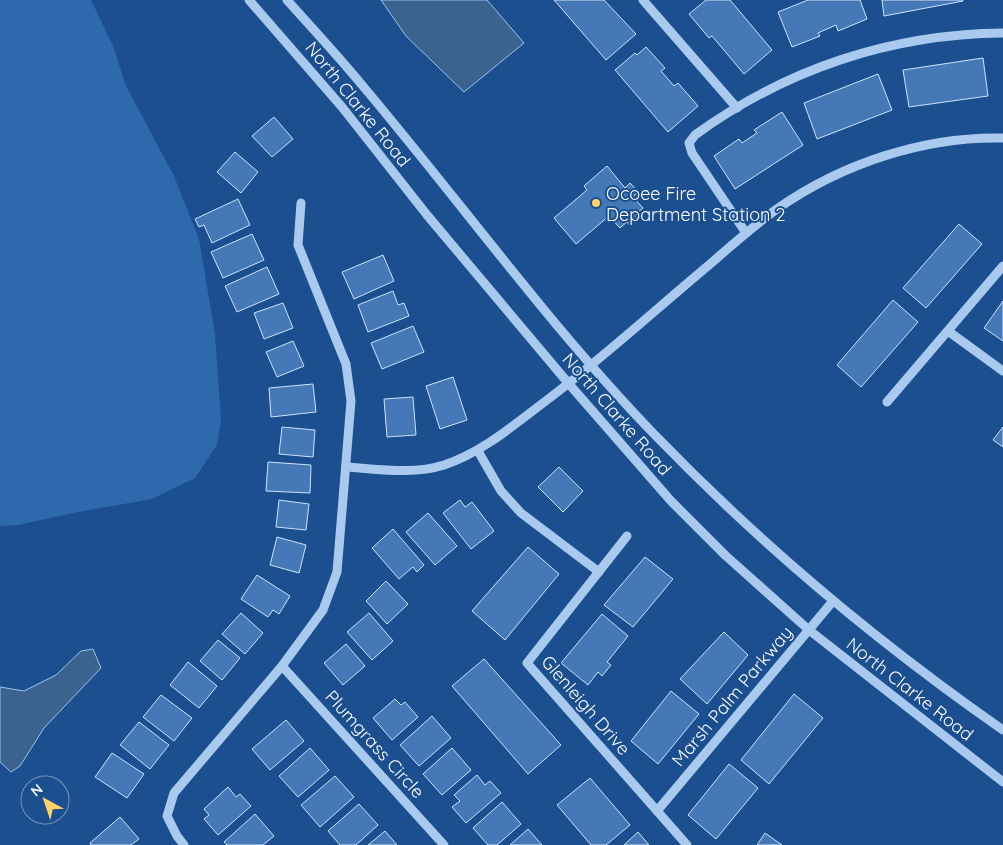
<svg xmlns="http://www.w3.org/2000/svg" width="1003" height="845" font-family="Quicksand,sans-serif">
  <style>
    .green { fill: #2e69ad }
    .water { fill: #3c6290; stroke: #9cc4f0 }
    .building { fill: #4478b7; stroke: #cfe3fa }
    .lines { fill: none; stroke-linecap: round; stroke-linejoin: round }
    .minor { stroke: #a9c9ee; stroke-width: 9 }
    .poi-dot { fill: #ffd166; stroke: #1b4f8f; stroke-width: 2 }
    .labels { text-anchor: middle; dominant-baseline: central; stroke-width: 4; stroke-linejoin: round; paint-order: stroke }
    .street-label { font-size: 18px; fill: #fff; stroke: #1b4f8f }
    .poi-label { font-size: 18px; fill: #fff; stroke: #1b4f8f; text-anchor: start }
  </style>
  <rect width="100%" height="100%" fill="#1b4f8f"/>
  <polygon class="green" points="0,0 91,0 113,46 126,86 174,176 199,239 215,334 221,420 217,445 195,478 152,499 78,512 18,525 0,526"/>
  <g class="water">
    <polygon points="381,0 487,0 524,43 464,92 406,36"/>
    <polygon points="93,649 101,668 44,728 20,766 11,772 0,762 0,687 24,691 56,675 81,651"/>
  </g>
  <g class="building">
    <polygon points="554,0 604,0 636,34 606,60"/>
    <polygon points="706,0 730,0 772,50 744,74 712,36 709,38 689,14"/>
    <polygon points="808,0 860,0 867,19 838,31 836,25 818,33 820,36 792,47 778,12"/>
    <polygon points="882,0 963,0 963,1 884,16"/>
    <polygon points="646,47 665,68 661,71 674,86 678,83 698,106 668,132 615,70 635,53 637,55"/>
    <polygon points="983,58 988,96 909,107 903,70"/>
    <polygon points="878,74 892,110 817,139 804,103"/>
    <polygon points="782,112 803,145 735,189 714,156 739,139 742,143 757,133 754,130"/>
    <polygon points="274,117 293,139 272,157 252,136"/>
    <polygon points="235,152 258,172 241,193 217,172"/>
    <polygon points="607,166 625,188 630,183 638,192 633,197 643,208 636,214 639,218 630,226 627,222 620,228 609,216 576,244 554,218 587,190 584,186"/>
    <polygon points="238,199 250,225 212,243 204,225 199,227 195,219"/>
    <polygon points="959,224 982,244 926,308 903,288"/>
    <polygon points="252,234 264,260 223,278 211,252"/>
    <polygon points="383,255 394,281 354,299 342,272"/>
    <polygon points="267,267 279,294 237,312 225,286"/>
    <polygon points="393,291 398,305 404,303 409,316 368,332 358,305"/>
    <polygon points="893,300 918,322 861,387 837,365"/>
    <polygon points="1003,301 1003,341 984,328"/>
    <polygon points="283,303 293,328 264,339 254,313"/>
    <polygon points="413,326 424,352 382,369 371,343"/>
    <polygon points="293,341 304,366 277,377 266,352"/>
    <polygon points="453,377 467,420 440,429 426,386"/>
    <polygon points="313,384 316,412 271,417 269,388"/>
    <polygon points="413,397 416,435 387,437 384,399"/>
    <polygon points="282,427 315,430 313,457 279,454"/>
    <polygon points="1003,427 1003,447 993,440"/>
    <polygon points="268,462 311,465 310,493 266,491"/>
    <polygon points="559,467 583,491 563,512 538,487"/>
    <polygon points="279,500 309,504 306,530 276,527"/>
    <polygon points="460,500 465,507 472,502 494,531 471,549 443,513"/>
    <polygon points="428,513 457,546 435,565 406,532"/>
    <polygon points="393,529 424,565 417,572 413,567 399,579 372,548"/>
    <polygon points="277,537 306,545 299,573 270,565"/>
    <polygon points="528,547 559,574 505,640 472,611"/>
    <polygon points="645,557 673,579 633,627 604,605"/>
    <polygon points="257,575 290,596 279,614 273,610 268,617 241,599"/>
    <polygon points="386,581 408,604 387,624 366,601"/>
    <polygon points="241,613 263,633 245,654 222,634"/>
    <polygon points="369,613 393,641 372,660 347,632"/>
    <polygon points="602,614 628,636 607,662 611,665 602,676 598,672 588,685 561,663"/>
    <polygon points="724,632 748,655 707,704 680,679"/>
    <polygon points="218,640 240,658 222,680 200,661"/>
    <polygon points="346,644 365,666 343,685 324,663"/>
    <polygon points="484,659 561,745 528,774 452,686"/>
    <polygon points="188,662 217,686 199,708 170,685"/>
    <polygon points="671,691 699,714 658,764 631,741"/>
    <polygon points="794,694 823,718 769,784 741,760"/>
    <polygon points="161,695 192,718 174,741 143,717"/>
    <polygon points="395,699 401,705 405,702 418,717 392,740 373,718"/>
    <polygon points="432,716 451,738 419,766 400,745"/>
    <polygon points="286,720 304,741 270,770 252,749"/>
    <polygon points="139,722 169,745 150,769 120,745"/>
    <polygon points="310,748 329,770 298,797 279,776"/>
    <polygon points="452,748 471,770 442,795 423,774"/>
    <polygon points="112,753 144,774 127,798 95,777"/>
    <polygon points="729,764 758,788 716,839 688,815"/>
    <polygon points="477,775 485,785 490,781 501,793 466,823 452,807 460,801 454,795"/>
    <polygon points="335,776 354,797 320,827 301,805"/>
    <polygon points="590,778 630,825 606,845 591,845 557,805"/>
    <polygon points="228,787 236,797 240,794 251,806 218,835 204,819 209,815 204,809"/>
    <polygon points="502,802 521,824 497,845 488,845 473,828"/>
    <polygon points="359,804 378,825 356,845 340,845 328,831"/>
    <polygon points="255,814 274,836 263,845 227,845 224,842"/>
    <polygon points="120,817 139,839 131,845 91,845 90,843"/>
    <polygon points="528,829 542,845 510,845"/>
    <polygon points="385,831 397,845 368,845"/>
    <polygon points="638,832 649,845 624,845"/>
    <polygon points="765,833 782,845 757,845"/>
  </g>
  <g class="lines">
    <g class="minor">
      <polyline points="249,0 342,107 427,215 569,384 671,501 726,556 809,630 1003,782"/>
      <path d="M287,0C312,28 338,56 362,85C460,201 548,324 653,433C760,544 877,642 1003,730"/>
      <polyline points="643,0 737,108"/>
      <path d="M746,233L692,153L689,143L695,135C786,69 891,34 1003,33"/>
      <polyline points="948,331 1003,371"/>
      <polyline points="887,402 1003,266"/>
      <polyline points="478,451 501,491 521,513 599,572"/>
      <path d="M346,467C378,469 413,475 444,465C483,452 515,424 547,400C603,358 655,310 709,265C731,246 753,226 777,209C841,164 924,136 1003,138"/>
      <polyline points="627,536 527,663 687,845"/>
      <polyline points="282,666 444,845"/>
      <polyline points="657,811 833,601"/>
      <polyline points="184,845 177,836 167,816 174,793 282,666 323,610 337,572 351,401 346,364 298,245 301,203"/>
    </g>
  </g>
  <circle class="poi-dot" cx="596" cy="203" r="5"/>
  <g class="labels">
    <g class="street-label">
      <text transform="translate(358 104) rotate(51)">North Clarke Road</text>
      <text transform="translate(617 414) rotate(49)">North Clarke Road</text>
      <text transform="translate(910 689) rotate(38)">North Clarke Road</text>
      <text transform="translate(732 696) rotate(-50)">Marsh Palm Parkway</text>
      <text transform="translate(586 705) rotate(49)">Glenleigh Drive</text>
      <text transform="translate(375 744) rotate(48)">Plumgrass Circle</text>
    </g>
    <g class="poi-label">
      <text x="606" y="193">Ocoee Fire<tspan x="606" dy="21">Department Station 2</tspan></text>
    </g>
  </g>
  <g transform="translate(45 800) rotate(320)"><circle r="24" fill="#1b4f8f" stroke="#7695bc"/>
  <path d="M0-4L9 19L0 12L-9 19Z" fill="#ffd166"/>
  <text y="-8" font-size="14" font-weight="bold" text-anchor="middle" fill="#ffffff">N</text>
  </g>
</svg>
